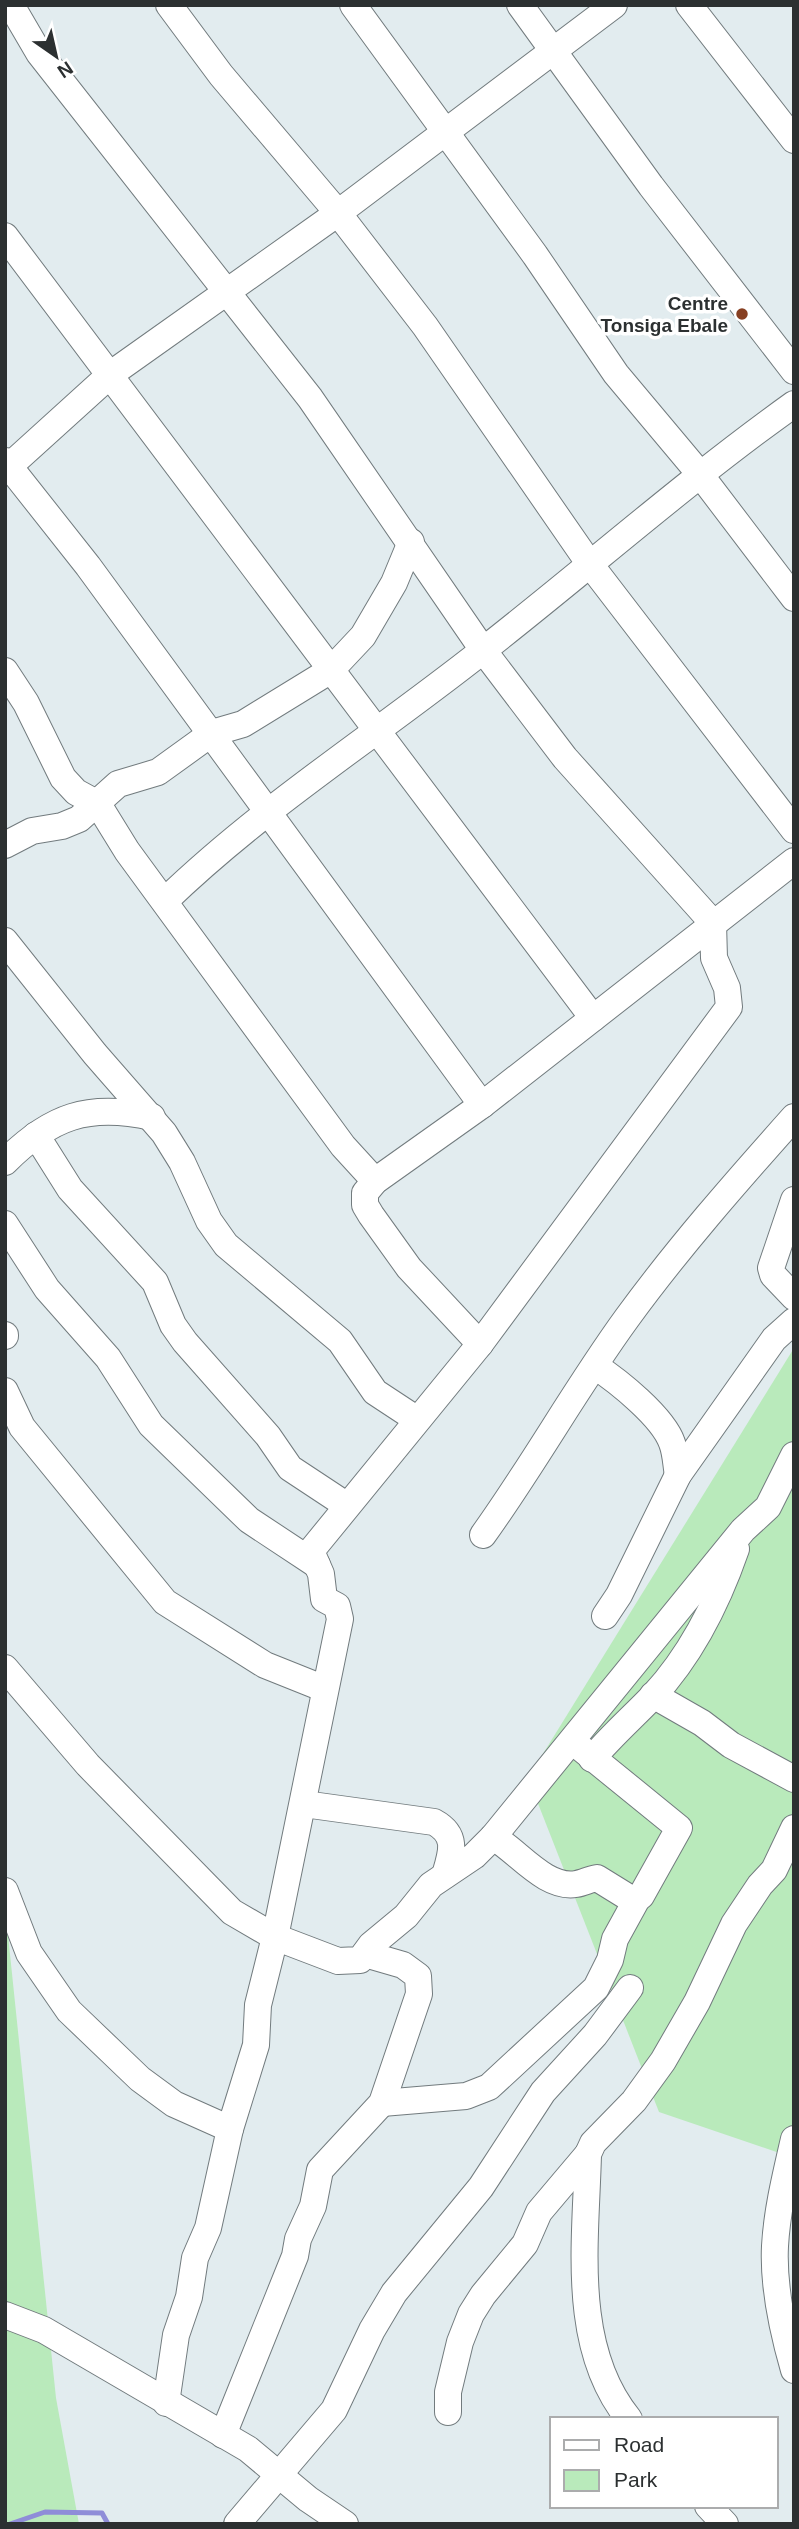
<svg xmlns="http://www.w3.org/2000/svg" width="799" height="2529" font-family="Helvetica,sans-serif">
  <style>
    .green { fill: #b9eabb }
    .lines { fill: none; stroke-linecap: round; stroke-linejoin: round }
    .stream { stroke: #8f8dd8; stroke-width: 5 }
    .minor-casing { stroke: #727b7e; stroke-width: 28 }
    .minor { stroke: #fff; stroke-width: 26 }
    .poi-dot { fill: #873f21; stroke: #fff; stroke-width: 2.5 }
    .labels { text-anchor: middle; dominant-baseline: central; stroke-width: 7; stroke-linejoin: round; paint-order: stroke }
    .poi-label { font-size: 19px; font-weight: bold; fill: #2c3031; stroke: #fff; text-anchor: end }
  </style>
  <rect width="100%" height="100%" fill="#e2ecef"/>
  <g class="green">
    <polygon points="794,1348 794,2158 659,2112 528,1778"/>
    <polygon points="5,1906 56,2398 79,2524 5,2524"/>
  </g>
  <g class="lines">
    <polyline class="stream" points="10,2524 45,2512 102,2513 108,2524"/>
    <defs>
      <g id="minor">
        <polyline points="11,5 39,53 310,398 483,650 565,758 713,923 714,958 727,988 729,1007 480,1344 311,1551 321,1574 324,1599 337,1606 340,1619 275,1937 258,2005 256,2045 230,2129 208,2228 195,2258 189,2297 176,2335 166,2403"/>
        <polyline points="169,5 221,75 338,213 425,326 589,563 794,830"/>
        <polyline points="353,5 535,255 616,374 699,473 794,598"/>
        <polyline points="520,5 651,186 794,371"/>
        <polyline points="689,5 794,140"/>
        <polyline points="5,236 593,1018"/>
        <polyline points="5,461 88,566 482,1105"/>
        <polyline points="5,470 111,374 338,213 614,5"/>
        <polyline points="5,671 26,703 63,778 76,792 98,804 127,851 343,1146 375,1181"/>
        <polyline points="5,845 32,831 62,826 79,819 118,784 158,772 212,733 243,724 331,670 363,636 394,583 411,542"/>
        <path d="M165,901C261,808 376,735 481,652C586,570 685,482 794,404"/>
        <polyline points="5,941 95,1054 164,1133 182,1162 209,1221 226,1245 340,1341 375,1392 416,1419"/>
        <polyline points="36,1135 70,1189 155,1282 173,1325 185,1342 268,1436 290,1468 346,1505"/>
        <path d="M5,1162C51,1116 88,1103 152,1117"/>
        <polyline points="794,1200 771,1268 773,1275 794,1297"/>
        <polyline points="5,1224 47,1289 108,1358 151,1425 249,1520 317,1565"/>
        <polyline points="5,1335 5,1336"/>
        <polyline points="480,1344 409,1268 371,1215 365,1205 365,1193 375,1181 482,1105 794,861"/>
        <path d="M595,1366C618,1381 663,1417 672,1443C676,1453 676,1465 678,1475"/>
        <polyline points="5,1391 22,1427 165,1602 265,1665 325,1689"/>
        <path d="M483,1535C534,1464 576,1388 627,1318C678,1248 736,1182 794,1117"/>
        <polyline points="605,1616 619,1595 678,1475 774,1339 794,1321"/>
        <polyline points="5,1668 88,1765 232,1912 275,1937 338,1961 360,1960 371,1945 406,1916 431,1885 474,1856 493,1837 743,1530 768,1507 794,1455"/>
        <polyline points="653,1695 702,1723 731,1745 794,1779"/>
        <path d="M592,1759C611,1736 633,1717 653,1696C691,1655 718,1601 736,1549"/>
        <path d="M304,1804L434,1822C458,1835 452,1852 445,1875"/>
        <path d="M493,1837C518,1851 545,1889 576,1884C583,1883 590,1879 597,1878L631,1899L641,1896L679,1828L572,1741"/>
        <polyline points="5,1891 29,1953 69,2011 140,2079 174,2104 230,2129"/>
        <polyline points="382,2103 466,2096 489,2087 596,1988 610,1960 615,1939 637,1899"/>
        <path d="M794,2139C786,2174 777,2210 775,2246C773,2285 783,2332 794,2370"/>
        <polyline points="5,2315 44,2330 248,2449 308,2499 345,2524"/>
        <polyline points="448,2412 448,2392 460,2342 471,2314 483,2295 525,2244 539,2212 588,2154"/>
        <path d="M629,2419C570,2347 586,2241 588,2154L593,2143L634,2101L663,2061L697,2002L734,1924L760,1885L774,1870L794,1828"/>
        <polyline points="223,2435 295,2256 298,2239 313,2206 320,2170 382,2103 419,1994 418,1976 403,1965 365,1954"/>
        <polyline points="708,2506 725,2524"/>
        <polyline points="237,2524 334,2410 372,2330 394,2293 481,2187 543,2092 595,2035 630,1988"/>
      </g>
    </defs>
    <use href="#minor" class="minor-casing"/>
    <use href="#minor" class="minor"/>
  </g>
  <circle class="poi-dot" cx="742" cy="314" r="7"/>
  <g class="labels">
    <g class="poi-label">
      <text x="728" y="303">Centre<tspan x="728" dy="22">Tonsiga Ebale</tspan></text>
    </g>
  </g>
  <rect width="799" height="2529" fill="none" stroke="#2c3031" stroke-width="14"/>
  <rect x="550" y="2417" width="228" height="91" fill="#ffffff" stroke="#abacad" stroke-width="2"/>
  <rect x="564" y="2440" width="35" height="10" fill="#ffffff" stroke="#abacad" stroke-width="2"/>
  <text x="614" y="2452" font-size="21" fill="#2c3031">Road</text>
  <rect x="564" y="2470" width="35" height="21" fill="#b9eabb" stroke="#abacad" stroke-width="2"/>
  <text x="614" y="2487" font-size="21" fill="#2c3031">Park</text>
  <g transform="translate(56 56) rotate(146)" stroke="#ffffff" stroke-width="5" paint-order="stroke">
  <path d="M0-5L12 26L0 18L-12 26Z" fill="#2c3031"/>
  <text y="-10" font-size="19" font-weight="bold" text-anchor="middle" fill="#2c3031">N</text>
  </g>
</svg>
